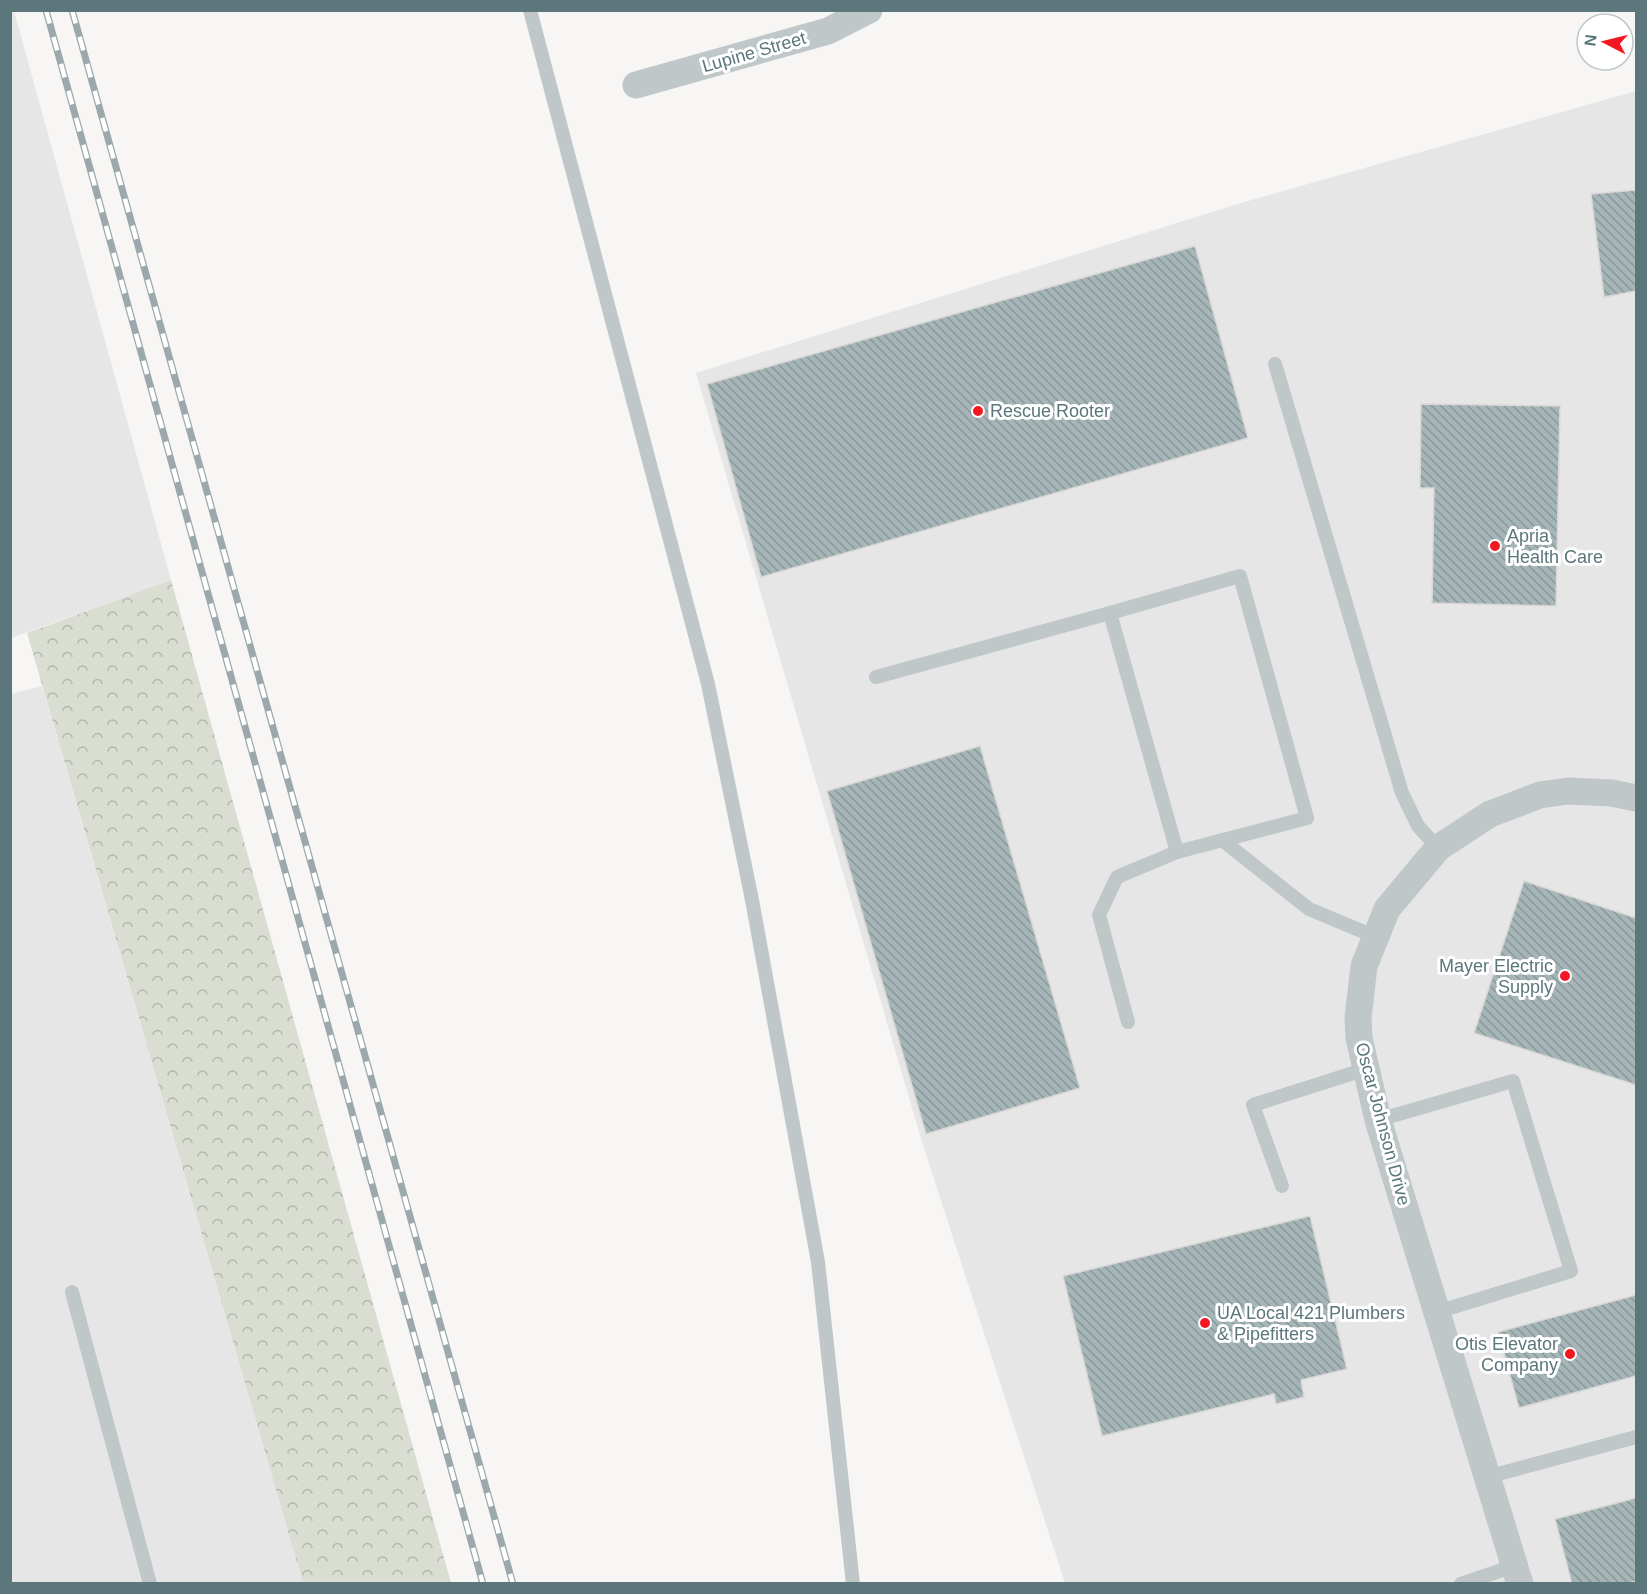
<svg xmlns="http://www.w3.org/2000/svg" width="1647" height="1594" font-family="Helvetica,sans-serif">
  <style>
    .built { fill: #e5e6e5 }
    .forest { fill: url(#forest-crowns) }
    .building { fill: url(#building-back-hatch); stroke: #d9d8d6; stroke-width: 1.5 }
    .lines { fill: none; stroke-linecap: round; stroke-linejoin: round }
    .service { stroke: #bfc7c8; stroke-width: 14 }
    .minor { stroke: #bfc7c8; stroke-width: 27 }
    .rail-casing { stroke: #9ca9ac; stroke-width: 7 }
    .rail { stroke: #fff; stroke-width: 4.5; stroke-dasharray: 14; stroke-linecap: butt }
    .poi-dot { fill: #f41721; stroke: #fff; stroke-width: 2 }
    .labels { text-anchor: middle; dominant-baseline: central; stroke-width: 6; stroke-linejoin: round; paint-order: stroke }
    .street-label { font-size: 18px; fill: #5b777c; stroke: #fff }
    .poi-label { font-size: 18px; fill: #5b777c; stroke: #fff; text-anchor: start }
  </style>
  <defs>
    <pattern id="forest-crowns" width="20" height="18" patternUnits="userSpaceOnUse" patternTransform="scale(1.5)"><rect width="20" height="18" fill="#d9ddd2"/><path d="M2 6a3 3 0 1 1 6 0M12 15a3 3 0 1 1 6 0" fill="none" stroke="#b3b8af"/></pattern>
    <pattern id="building-back-hatch" width="6" height="6" patternUnits="userSpaceOnUse" patternTransform="scale(1.5)"><rect width="6" height="6" fill="#a6b5b7"/><path d="M-1 5l2 2M0 0l6 6M5-1l2 2" fill="none" stroke="#8a989a"/></pattern>
  </defs>
  <rect width="100%" height="100%" fill="#f7f6f4"/>
  <g class="built">
    <polygon points="14,11 171,580 11,638 10,11"/>
    <polygon points="1636,91 1636,1583 1065,1583 923,1145 696,373 1241,203"/>
    <polygon points="42,686 303,1583 11,1584 10,694"/>
  </g>
  <polygon class="forest" points="171,580 451,1583 303,1583 27,633"/>
  <g class="building">
    <polygon points="1636,190 1636,291 1604,297 1591,194"/>
    <polygon points="1195,246 1248,438 761,577 707,384"/>
    <polygon points="1421,404 1560,406 1556,606 1432,603 1434,488 1420,488"/>
    <polygon points="980,746 1080,1088 926,1134 827,791"/>
    <polygon points="1524,881 1636,918 1636,1085 1474,1033"/>
    <polygon points="1310,1216 1347,1369 1301,1380 1304,1397 1276,1404 1274,1394 1102,1436 1063,1276"/>
    <polygon points="1636,1295 1636,1376 1519,1408 1498,1332"/>
    <polygon points="1636,1498 1636,1581 1626,1584 1572,1584 1555,1519"/>
  </g>
  <g class="lines">
    <g class="service">
      <polyline points="530,10 708,684 752,900 818,1262 853,1584"/>
      <polyline points="1275,364 1402,793 1418,826 1438,848"/>
      <polyline points="1110,613 1240,576 1307,818 1177,852 1117,877 1099,915 1128,1022"/>
      <polyline points="876,677 1110,613 1177,852"/>
      <polyline points="1222,840 1309,909 1376,937"/>
      <polyline points="1378,1120 1513,1081 1571,1271 1437,1312"/>
      <polyline points="1282,1186 1253,1105 1366,1069"/>
      <polyline points="72,1292 150,1584"/>
      <polyline points="1487,1477 1636,1437"/>
      <polyline points="1461,1584 1514,1566"/>
    </g>
    <g class="minor">
      <polyline points="636,85 828,31 869,10"/>
      <polyline points="1520,1584 1378,1120 1359,1038 1358,1018 1364,966 1387,909 1438,848 1490,814 1540,795 1568,791 1612,793 1636,798"/>
    </g>
    <defs>
      <g id="rail">
        <polyline points="46,10 483,1584"/>
        <polyline points="72,10 513,1584"/>
      </g>
    </defs>
    <use href="#rail" class="rail-casing"/>
    <use href="#rail" class="rail"/>
  </g>
  <g class="poi-dot">
    <circle cx="978" cy="411" r="6"/>
    <circle cx="1495" cy="546" r="6"/>
    <circle cx="1565" cy="976" r="6"/>
    <circle cx="1205" cy="1323" r="6"/>
    <circle cx="1570" cy="1354" r="6"/>
  </g>
  <g class="labels">
    <g class="street-label">
      <text transform="translate(754 52) rotate(-16)">Lupine Street</text>
      <text transform="translate(1383 1124) rotate(75)">Oscar Johnson Drive</text>
    </g>
    <g class="poi-label">
      <text x="990" y="411">Rescue Rooter</text>
      <text x="1507" y="536">Apria<tspan x="1507" dy="21">Health Care</tspan></text>
      <text x="1553" y="966" text-anchor="end">Mayer Electric<tspan x="1553" dy="21">Supply</tspan></text>
      <text x="1217" y="1313">UA Local 421 Plumbers<tspan x="1217" dy="21">&amp; Pipefitters</tspan></text>
      <text x="1558" y="1344" text-anchor="end">Otis Elevator<tspan x="1558" dy="21">Company</tspan></text>
    </g>
  </g>
  <rect width="1647" height="1594" fill="none" stroke="#5b777c" stroke-width="24"/>
  <g transform="translate(1605 42) rotate(277)"><circle r="28" fill="#ffffff" stroke="#bdc9cb" stroke-width="1.5"/>
  <path d="M0-4.5L10 22L0 15L-10 22Z" fill="#f41721"/>
  <text y="-9" font-size="16" font-weight="bold" text-anchor="middle" fill="#5b777c">N</text>
  </g>
</svg>
